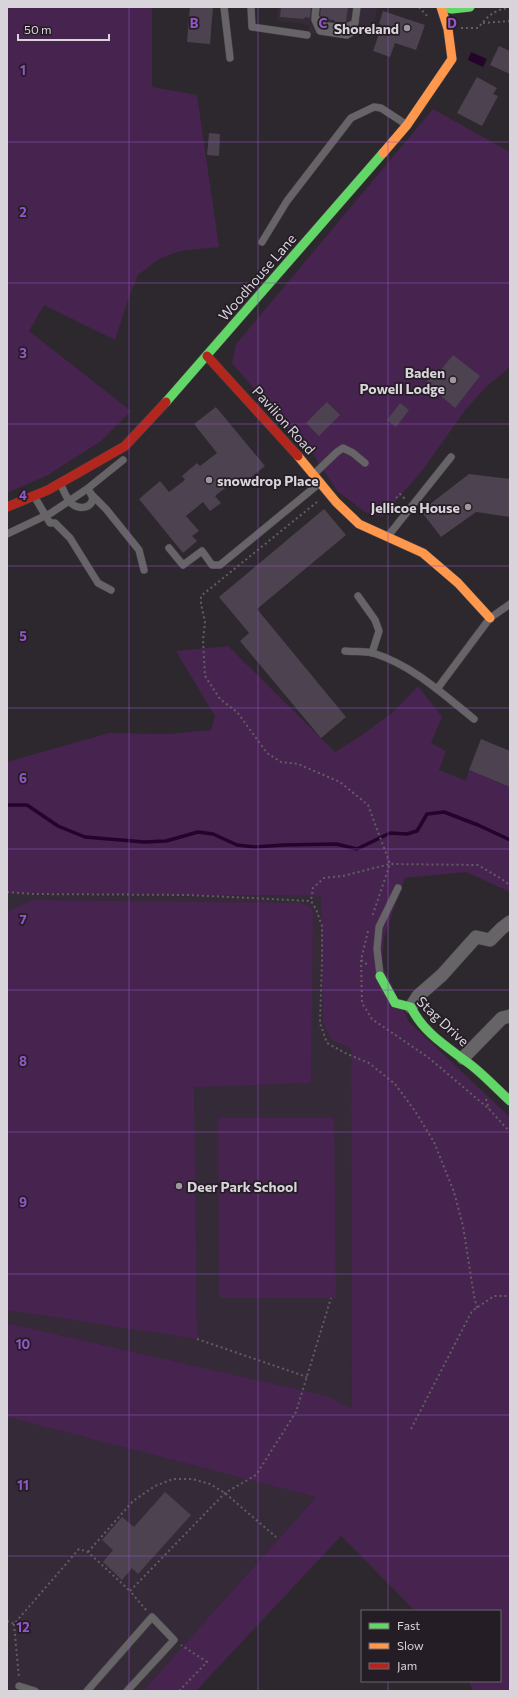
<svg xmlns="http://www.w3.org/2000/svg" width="517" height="1698" font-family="Commissioner,sans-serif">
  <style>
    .built { fill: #352a38 }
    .green { fill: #47234f }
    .water { fill: #25042c }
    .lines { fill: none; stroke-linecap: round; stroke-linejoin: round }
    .stream { stroke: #25042c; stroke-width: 3.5 }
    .building { fill: #4d424f }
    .lane-casing { stroke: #494449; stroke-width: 8 }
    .street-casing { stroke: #494449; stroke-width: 14 }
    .fast-casing { stroke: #494449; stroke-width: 10 }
    .slow-casing { stroke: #494449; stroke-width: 10 }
    .jam-casing { stroke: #494449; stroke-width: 10 }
    .path { stroke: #625e62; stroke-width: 2; stroke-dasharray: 2 3; stroke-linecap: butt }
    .lane { stroke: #676468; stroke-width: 7 }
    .street { stroke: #676468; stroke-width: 13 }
    .fast { stroke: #63d668; stroke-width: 9 }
    .slow { stroke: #ff974d; stroke-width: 9 }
    .jam { stroke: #b3261e; stroke-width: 9 }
    .grid { fill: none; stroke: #9256c6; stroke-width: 1; stroke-opacity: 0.55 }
    .poi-dot { fill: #9d979e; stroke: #251d26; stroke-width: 1.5 }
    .labels { text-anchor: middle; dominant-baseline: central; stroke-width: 3.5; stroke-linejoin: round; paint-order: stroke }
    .poi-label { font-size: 14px; font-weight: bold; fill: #d9d3da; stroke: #251d26; text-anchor: end }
    .street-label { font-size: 14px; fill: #d9d3da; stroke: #251d26 }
    .grid-label { font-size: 13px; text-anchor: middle; font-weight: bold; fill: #9256c6; stroke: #251d26; stroke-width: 3.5; stroke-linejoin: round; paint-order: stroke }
  </style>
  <rect width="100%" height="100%" fill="#2d282e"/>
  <g class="built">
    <polygon points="278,7 377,7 372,35 345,37 308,33 309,26 304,25 304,24 277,21"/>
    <polygon points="7,893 322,896 323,1023 332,1041 351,1048 352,1410 316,1497 143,1691 7,1691 7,1417 232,1475 283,1386 7,1323"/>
  </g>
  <g class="green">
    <polygon points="7,7 152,7 152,87 197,95 219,247 180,251 159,259 138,275 128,300 115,340 44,305 29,331 131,411 101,441 48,475 7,493"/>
    <polygon points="433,109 510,152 510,367 486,387 466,409 422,471 382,517 365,512 337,491 313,454 295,437 232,363 236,344"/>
    <polygon points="228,646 335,752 365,733 394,711 418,686 442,717 431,743 446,751 439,770 466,781 469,770 510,787 510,892 466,872 405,878 384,937 382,964 409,1022 510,1117 510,1691 473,1691 469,1681 500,1681 500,1611 415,1611 341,1536 196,1691 143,1691 316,1497 7,1417 7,1323 327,1396 352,1409 351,1048 332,1041 323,1023 321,896 7,893 7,762 109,733 168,734 211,730 215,716 176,651"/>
    <polygon points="33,900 300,903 309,906 313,912 311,1083 194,1087 197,1339 7,1310 7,912"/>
    <polygon points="218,1118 334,1118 336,1298 219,1298"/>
  </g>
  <polygon class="water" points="471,52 487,59 483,67 468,60"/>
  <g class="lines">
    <polyline class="stream" points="7,805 27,805 58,826 85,837 144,842 166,841 198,832 213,834 237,845 255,847 283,845 336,844 357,849 390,833 407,834 417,831 427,814 444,812 478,825 510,840"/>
  </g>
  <g class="building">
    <polygon points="190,7 213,7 210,44 187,42"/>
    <polygon points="281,7 311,7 310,18 305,17 304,19 280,17"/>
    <polygon points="321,7 348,7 346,22 335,22 334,20 324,19 320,15"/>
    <polygon points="383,11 425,25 416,50 395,43 390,57 373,51 382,25 379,24"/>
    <polygon points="499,46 510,51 510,74 490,65"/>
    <polygon points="477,77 497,88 493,94 498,96 482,126 457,113"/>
    <polygon points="209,133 220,134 219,156 207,155"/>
    <polygon points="453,355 480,376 455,408 426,383 437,369 440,371"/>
    <polygon points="327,402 340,415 319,436 306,423"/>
    <polygon points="400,403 409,410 396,427 387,420"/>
    <polygon points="216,407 265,466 243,484 238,478 215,496 221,503 210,511 203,502 186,516 199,531 192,536 197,541 183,553 139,499 160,481 169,492 185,480 182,476 197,463 200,466 217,453 194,424"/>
    <polygon points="469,474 510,479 510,517 476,512 441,537 421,511"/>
    <polygon points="324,509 346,535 257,609 346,717 321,738 240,641 249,633 219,597"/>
    <polygon points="481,739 510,751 510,787 469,770"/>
    <polygon points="165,1492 191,1515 138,1574 132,1568 122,1580 103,1562 113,1550 102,1540 122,1517 134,1527"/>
  </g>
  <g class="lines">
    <defs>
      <g id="lane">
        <polyline points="224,7 230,58"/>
        <polyline points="251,7 252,27 307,35"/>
        <path d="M316,7L315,17L322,25C332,26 347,31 355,22L357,7"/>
        <polyline points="315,20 320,31 347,35 352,32 355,22"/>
        <polyline points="262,242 287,201 351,118 374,107 381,108 407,125"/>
        <polyline points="314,474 337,452 343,448 353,453 365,463"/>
        <path d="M60,483C63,489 66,498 71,503C81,513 99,505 90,492"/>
        <polyline points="91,494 106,509 139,550 144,570"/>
        <polyline points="34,496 50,523 55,523 70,538 98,583 111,590"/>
        <polyline points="7,534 51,513 87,489 123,460"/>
        <polyline points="388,536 451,457"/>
        <polyline points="169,548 183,565 202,551 212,565 220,565 321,482"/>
        <polyline points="358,596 375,620 379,631 372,653"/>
        <path d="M345,651C354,652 365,651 373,653C412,665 443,694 474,719"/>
        <polyline points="437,689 490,618 510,604"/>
        <polyline points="380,975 377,949 379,927 398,888"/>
        <polyline points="19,1686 35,1691"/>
        <polyline points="87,1691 152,1617 174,1640 127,1691"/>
      </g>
      <g id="street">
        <polyline points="411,1007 418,996 442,975 476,937 490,940 502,928 510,922"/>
        <polyline points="463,1058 502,1018 510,1016"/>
      </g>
      <g id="fast">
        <polyline points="442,7 452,9 470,7"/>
        <polyline points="166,402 383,153"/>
        <path d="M380,976L395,1003L411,1007C423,1033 449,1048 471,1065C485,1076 497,1089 510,1101"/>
      </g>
      <g id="slow">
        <polyline points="383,153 407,125 452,59 448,29 441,7"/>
        <polyline points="298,456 336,502 359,524 423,553 458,583 490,618"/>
      </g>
      <g id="jam">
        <polyline points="207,356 298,456"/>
        <polyline points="7,507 48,490 125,446 166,402"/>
      </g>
    </defs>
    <use href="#lane" class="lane-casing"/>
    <use href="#street" class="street-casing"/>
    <use href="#fast" class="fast-casing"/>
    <use href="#slow" class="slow-casing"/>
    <use href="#jam" class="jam-casing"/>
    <g class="path">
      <polyline points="419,7 428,17"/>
      <polyline points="483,23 510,21"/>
      <path d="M461,28H478C487,17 494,9 510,8"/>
      <polyline points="396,498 400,494 406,500"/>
      <polyline points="317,502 201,596 201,604 205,622 203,640 205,676 220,699 237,712 267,753 281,762 298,764 340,782 368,805 390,864 372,917"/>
      <polyline points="7,892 32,894 189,895 311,901"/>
      <polyline points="368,931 361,960 369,966"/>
      <polyline points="361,960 362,1003 372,1019 429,1058 489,1109 510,1132"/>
      <polyline points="486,1099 489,1109"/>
      <polyline points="477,1308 474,1296 463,1226 454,1192 434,1142 415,1111 395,1084 369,1063 345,1053 327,1043 320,1023 322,960 322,926 316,909 311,901 313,888 324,878 343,876 390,864 478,865 505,881 510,886"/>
      <polyline points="197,1339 307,1377"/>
      <polyline points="411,1429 472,1311 494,1296 510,1296"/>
      <polyline points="88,1552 133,1501 155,1486 173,1479 192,1479 210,1484 225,1493 276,1537"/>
      <polyline points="146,1610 130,1591 225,1493 256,1475 296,1412 331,1298"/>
      <polyline points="7,1621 14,1624 79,1549 88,1552 130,1591"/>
      <polyline points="14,1624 19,1678"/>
      <polyline points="179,1691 207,1662 181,1645"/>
    </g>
    <use href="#lane" class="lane"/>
    <use href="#street" class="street"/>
    <use href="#fast" class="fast"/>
    <use href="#slow" class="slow"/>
    <use href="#jam" class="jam"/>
  </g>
  <path class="grid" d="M129,7V1691M258,7V1691M388,7V1611M7,142H510M7,283H510M7,424H510M7,566H510M7,708H510M7,849H510M7,990H510M7,1132H510M7,1274H510M7,1415H510M7,1556H510M388,1681V1691"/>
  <g class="poi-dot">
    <circle cx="407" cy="28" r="4"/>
    <circle cx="453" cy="380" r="4"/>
    <circle cx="209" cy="480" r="4"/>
    <circle cx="468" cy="507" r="4"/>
    <circle cx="179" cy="1186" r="4"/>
  </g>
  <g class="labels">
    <g class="poi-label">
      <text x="399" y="28">Shoreland</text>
      <text x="445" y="372">Baden<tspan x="445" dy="16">Powell Lodge</tspan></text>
      <text x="217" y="480" text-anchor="start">snowdrop Place</text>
      <text x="460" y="507">Jellicoe House</text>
      <text x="187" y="1186" text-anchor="start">Deer Park School</text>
    </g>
    <g class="street-label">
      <text transform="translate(257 277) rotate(-49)">Woodhouse Lane</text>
      <text transform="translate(284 420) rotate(48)">Pavilion Road</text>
      <text transform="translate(443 1021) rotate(43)">Stag Drive</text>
    </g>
  </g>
  <g class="grid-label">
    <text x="194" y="28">B</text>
    <text x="323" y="28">C</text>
    <text x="452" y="28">D</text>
    <text x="23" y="75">1</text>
    <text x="23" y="217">2</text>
    <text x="23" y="358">3</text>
    <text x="23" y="500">4</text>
    <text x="23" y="641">5</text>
    <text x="23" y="783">6</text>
    <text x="23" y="924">7</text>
    <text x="23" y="1066">8</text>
    <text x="23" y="1207">9</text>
    <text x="23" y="1349">10</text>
    <text x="23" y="1490">11</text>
    <text x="23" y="1632">12</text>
  </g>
  <rect width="517" height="1698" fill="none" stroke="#d9d3da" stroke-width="16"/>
  <rect x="361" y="1610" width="140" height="72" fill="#251d26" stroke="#6d666e"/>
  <rect x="369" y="1623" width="20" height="6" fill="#63d668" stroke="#6d666e"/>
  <text x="397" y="1630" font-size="12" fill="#d9d3da">Fast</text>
  <rect x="369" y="1643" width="20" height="6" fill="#ff974d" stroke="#6d666e"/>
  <text x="397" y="1650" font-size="12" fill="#d9d3da">Slow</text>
  <rect x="369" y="1663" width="20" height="6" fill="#b3261e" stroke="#6d666e"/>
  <text x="397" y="1670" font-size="12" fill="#d9d3da">Jam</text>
  <path d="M18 34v6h91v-6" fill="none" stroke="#d9d3da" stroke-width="2"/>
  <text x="24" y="34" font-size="12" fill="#d9d3da" stroke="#251d26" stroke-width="3" paint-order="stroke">50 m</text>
</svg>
